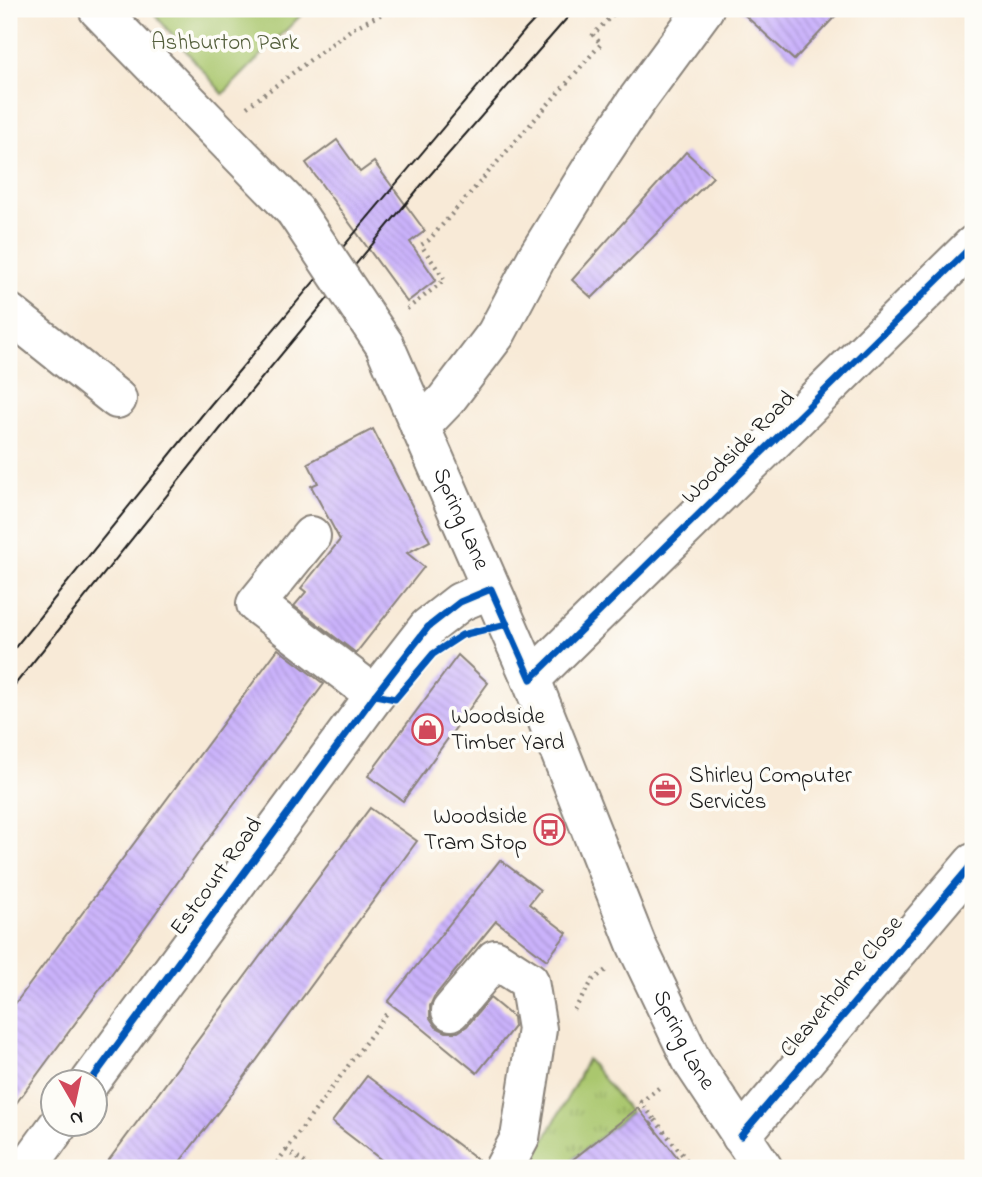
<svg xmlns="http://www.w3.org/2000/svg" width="982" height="1177" font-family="'Indie Flower',sans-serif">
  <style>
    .grass { fill: url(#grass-tufts); stroke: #637245; stroke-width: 2 }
    .park { fill: #aac76e; stroke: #637245; stroke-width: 2 }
    .building { fill: url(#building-back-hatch) }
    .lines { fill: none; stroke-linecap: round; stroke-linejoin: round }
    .minor-casing { stroke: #8a837a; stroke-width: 42 }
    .major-casing { stroke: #8a837a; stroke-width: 42 }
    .path { stroke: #8a837a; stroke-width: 4.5; stroke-dasharray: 2 5; stroke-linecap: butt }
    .minor { stroke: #fff; stroke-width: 38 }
    .major { stroke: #fff; stroke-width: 38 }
    .tram { stroke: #1c1c1c; stroke-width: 2 }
    .major-bridge-casing { stroke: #8a837a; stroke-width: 42; stroke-linecap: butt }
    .major-bridge { stroke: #fff; stroke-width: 38 }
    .cycleway-casing { stroke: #fdfcf7; stroke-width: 11 }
    .cycleway { stroke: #0057b8; stroke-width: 7 }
    .labels { text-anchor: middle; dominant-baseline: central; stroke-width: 7; stroke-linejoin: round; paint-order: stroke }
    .park-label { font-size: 23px; fill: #55603d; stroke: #fdfcf7 }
    .street-label { font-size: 23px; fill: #1c1c1c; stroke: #fdfcf7 }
    .poi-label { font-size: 23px; fill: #1c1c1c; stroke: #fdfcf7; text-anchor: start }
  </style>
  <defs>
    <pattern id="grass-tufts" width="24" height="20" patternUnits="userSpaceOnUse" patternTransform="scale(1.75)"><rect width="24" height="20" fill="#aac76e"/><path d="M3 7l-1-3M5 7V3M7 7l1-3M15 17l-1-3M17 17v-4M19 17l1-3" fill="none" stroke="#92aa5f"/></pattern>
    <pattern id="building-back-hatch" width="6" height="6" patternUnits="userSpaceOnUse" patternTransform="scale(1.75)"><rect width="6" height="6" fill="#cab2fb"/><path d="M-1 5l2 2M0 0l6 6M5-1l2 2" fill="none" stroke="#ad98d7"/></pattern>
  </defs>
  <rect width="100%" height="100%" fill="#fdfcf7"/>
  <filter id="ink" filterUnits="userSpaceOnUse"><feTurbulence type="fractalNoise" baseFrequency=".0143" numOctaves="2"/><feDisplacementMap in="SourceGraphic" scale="14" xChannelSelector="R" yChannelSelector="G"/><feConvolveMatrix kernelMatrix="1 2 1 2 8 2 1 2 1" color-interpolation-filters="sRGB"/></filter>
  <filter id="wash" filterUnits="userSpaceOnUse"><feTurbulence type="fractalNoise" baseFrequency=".00686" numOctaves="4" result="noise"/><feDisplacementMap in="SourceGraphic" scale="28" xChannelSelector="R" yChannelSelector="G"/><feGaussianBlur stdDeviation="1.57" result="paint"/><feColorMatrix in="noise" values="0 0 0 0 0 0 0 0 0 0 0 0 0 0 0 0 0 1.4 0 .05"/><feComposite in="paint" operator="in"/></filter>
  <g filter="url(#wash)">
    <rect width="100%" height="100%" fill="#f8ead7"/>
    <polygon class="grass" points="587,1059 631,1113 562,1168 529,1168 575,1084"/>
    <polygon class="park" points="150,9 307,9 223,94"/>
    <g id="blocks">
      <g class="building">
        <polygon points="738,9 842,9 794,60"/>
        <polygon points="337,140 360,172 374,162 425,231 410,242 436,280 407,302 306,163"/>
        <polygon points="686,152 713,177 592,298 572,280"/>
        <polygon points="373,429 430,541 407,553 424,567 356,653 294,606 306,592 301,588 340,540 311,486 318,483 308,463"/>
        <polygon points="278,649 324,684 215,830 132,946 9,1113 9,1012"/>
        <polygon points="458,655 488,683 403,801 368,776"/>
        <polygon points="370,808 417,841 229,1098 175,1168 103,1168"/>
        <polygon points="500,860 540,890 529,904 567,933 547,960 496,921 434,997 430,1006 430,1018 436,1027 446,1032 458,1032 467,1026 490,998 513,1017 514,1027 477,1073 416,1023 388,1002"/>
        <polygon points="367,1076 483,1164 482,1168 392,1168 332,1122"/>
        <polygon points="638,1108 686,1168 562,1168"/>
      </g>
    </g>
  </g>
  <g filter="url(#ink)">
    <use href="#blocks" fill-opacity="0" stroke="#8a837a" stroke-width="2"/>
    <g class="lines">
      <defs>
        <g id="minor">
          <polyline points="9,313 117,399"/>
          <polyline points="420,427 446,400 496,334 537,257 595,163 637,100 704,9"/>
          <polyline points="311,536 256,604 375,695"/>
          <polyline points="531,679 973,245"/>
          <polyline points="451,1011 495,959 529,981 537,1029 520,1138 504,1168"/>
          <polyline points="90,1082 375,695 428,627 460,602 491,589"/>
          <polyline points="741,1136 973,863"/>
          <polyline points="27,1168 59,1124"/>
        </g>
        <g id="major">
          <polyline points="98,9 295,211"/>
          <path id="s1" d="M384,344L531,679L637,946L692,1061L763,1168"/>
        </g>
      </defs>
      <use href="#minor" class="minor-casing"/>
      <use href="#major" class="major-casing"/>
      <g class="path">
        <polyline points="247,107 353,28 392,9"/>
        <polyline points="407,309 445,280 421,245 429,240 601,44 593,35 618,9"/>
        <polyline points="574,1010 593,980 606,970"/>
        <polyline points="655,1120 689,1163 683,1168"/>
        <polyline points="651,1124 655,1120 641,1102 661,1086"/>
        <polyline points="286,1150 312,1168"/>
        <polyline points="273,1168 387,1013"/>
      </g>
      <use href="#minor" class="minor"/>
      <use href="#major" class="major"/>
      <g class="tram">
        <polyline points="9,655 207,409 526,29 545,9"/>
        <polyline points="9,692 237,408 423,183 575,9"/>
      </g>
      <defs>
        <polyline id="major-bridge" points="295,211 384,344"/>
      </defs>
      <use href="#major-bridge" class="major-bridge-casing"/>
      <use href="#major-bridge" class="major-bridge"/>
      <defs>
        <g id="cycleway">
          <polyline points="375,695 395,699 433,654 462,635 507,624"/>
          <polyline points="90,1082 375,695 428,627 460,602 491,589 531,679 973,245"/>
          <polyline points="741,1136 973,863"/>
        </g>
      </defs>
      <use href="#cycleway" class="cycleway-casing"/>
      <use href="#cycleway" class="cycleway"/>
    </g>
  </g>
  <defs>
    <symbol id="shop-ring" viewBox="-11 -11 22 22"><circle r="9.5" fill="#fdfcf7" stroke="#d1495b" stroke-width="1.5"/><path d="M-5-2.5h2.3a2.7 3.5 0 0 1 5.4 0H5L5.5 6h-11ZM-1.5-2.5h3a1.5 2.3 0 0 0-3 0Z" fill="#d1495b"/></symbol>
    <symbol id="office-ring" viewBox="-11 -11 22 22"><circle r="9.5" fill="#fdfcf7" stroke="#d1495b" stroke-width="1.5"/><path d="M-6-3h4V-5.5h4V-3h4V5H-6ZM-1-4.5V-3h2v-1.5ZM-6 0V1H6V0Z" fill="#d1495b"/></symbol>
    <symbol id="bus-ring" viewBox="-11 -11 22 22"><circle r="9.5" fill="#fdfcf7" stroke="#d1495b" stroke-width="1.5"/><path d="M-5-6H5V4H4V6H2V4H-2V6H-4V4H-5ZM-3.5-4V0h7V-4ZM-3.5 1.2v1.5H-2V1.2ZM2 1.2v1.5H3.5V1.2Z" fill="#d1495b"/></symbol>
  </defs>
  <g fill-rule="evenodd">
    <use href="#shop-ring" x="410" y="712" width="35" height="35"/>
    <use href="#office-ring" x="648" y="772" width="35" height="35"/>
    <use href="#bus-ring" x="532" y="812" width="35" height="35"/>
  </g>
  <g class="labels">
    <g class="park-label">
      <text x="225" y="43">Ashburton Park</text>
    </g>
    <g class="street-label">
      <text transform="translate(739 448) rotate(-45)">Woodside Road</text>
      <text stroke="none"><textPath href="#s1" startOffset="191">Spring Lane</textPath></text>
      <text transform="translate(217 877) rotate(-54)">Estcourt Road</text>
      <text transform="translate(842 987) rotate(-50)">Cleaverholme Close</text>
      <text stroke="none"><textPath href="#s1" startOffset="758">Spring Lane</textPath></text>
    </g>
    <g class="poi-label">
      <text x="451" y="717">Woodside<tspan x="451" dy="26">Timber Yard</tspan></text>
      <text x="689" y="776">Shirley Computer<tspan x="689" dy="26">Services</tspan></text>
      <text x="527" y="817" text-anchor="end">Woodside<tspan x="527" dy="26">Tram Stop</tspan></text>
    </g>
  </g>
  <rect width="982" height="1177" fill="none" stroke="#fdfcf7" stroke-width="35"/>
  <g transform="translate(74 1103) rotate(171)"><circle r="33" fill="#fdfcf7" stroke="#a3a29f" stroke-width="2"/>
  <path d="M0-5L12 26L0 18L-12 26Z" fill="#d1495b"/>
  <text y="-10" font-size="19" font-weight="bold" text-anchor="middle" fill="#1c1c1c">N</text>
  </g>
</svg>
